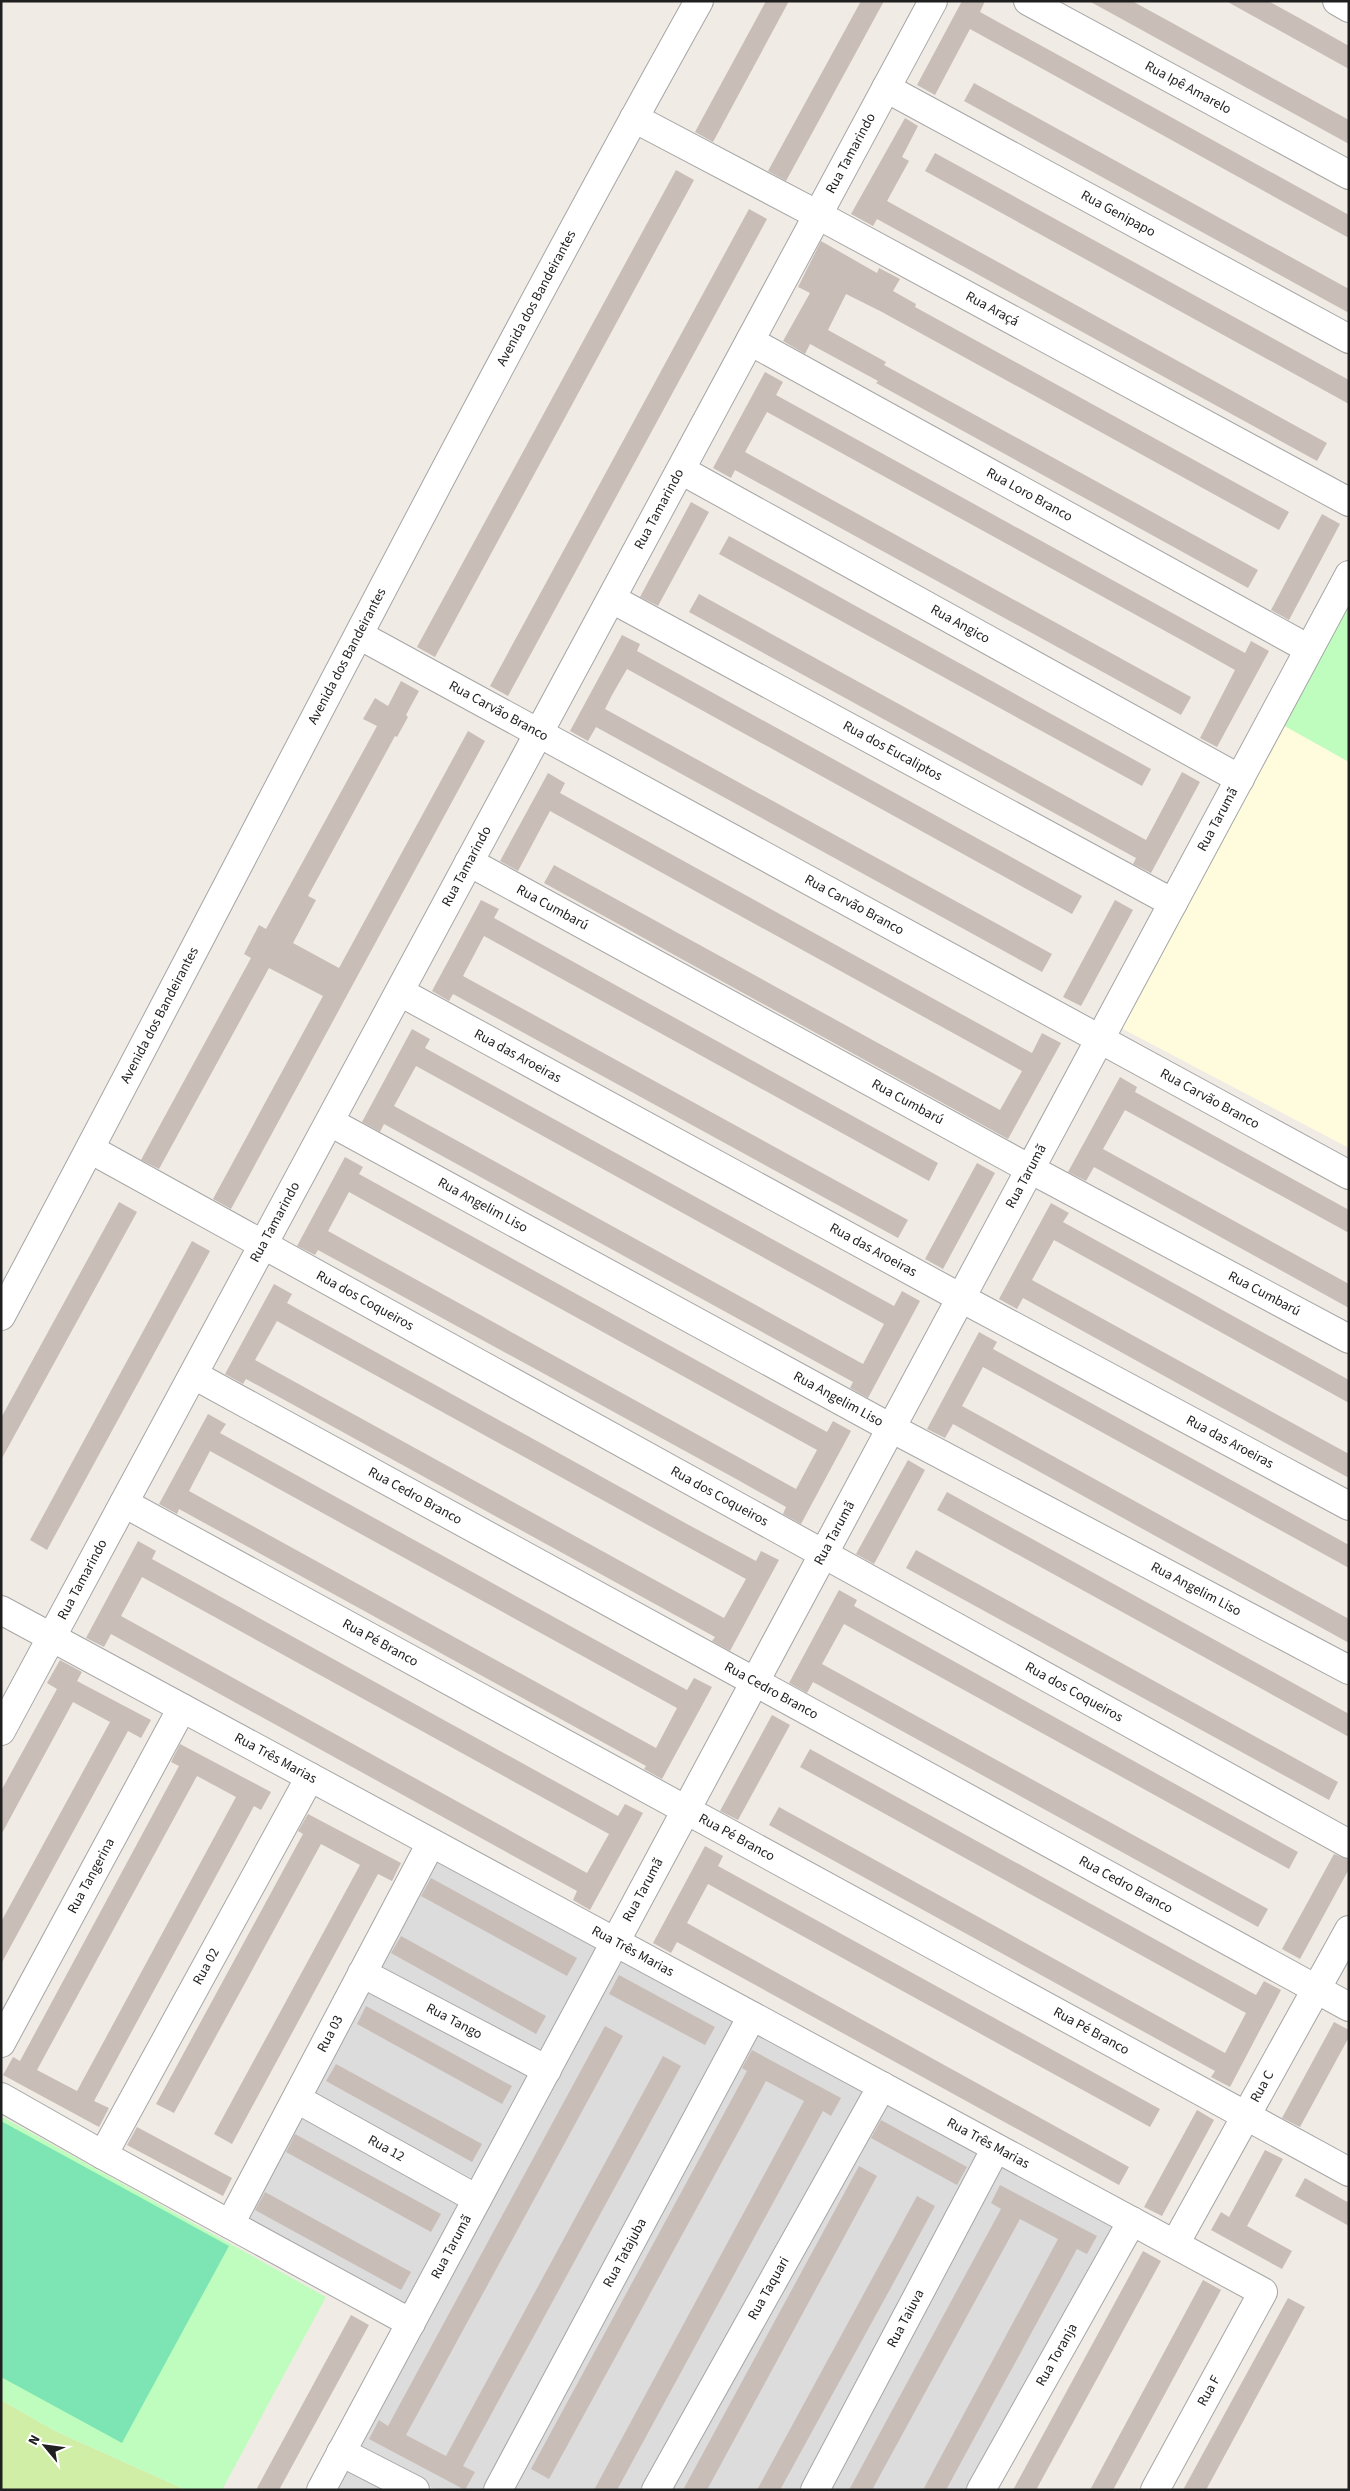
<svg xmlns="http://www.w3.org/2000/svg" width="1350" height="2491" font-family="'Source Sans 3',sans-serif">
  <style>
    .residential { fill: #dddcdc }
    .education { fill: #fffcde }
    .grass { fill: #d0eea6 }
    .park { fill: #bffdbe }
    .pitch { fill: #7ce5b3 }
    .building { fill: #c9bdb7; fill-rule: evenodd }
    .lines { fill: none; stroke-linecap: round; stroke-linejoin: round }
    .minor-casing { stroke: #a6a6a6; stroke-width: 30 }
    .minor { stroke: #fff; stroke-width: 28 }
    .labels { text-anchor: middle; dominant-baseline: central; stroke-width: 4.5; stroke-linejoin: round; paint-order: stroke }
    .street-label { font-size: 14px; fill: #1f1f1f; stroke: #fff }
  </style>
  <rect width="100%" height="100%" fill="#f0ebe4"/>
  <g class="residential">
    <polygon points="437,1858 601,1945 543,2054 379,1967"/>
    <polygon points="624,1950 746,2013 487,2490 436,2490 354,2448"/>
    <polygon points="371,1985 535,2072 477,2181 313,2094"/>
    <polygon points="750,2022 872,2085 652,2490 497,2490"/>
    <polygon points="875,2091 997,2155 815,2490 659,2490"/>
    <polygon points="301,2114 466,2200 408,2309 244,2223"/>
    <polygon points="997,2161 1119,2224 975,2490 820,2490"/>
    <polygon points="349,2463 400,2490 335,2490"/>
  </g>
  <polygon class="education" points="1283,725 1349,762 1349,1148 1121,1028"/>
  <polygon class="grass" points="1,2400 55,2431 186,2490 1,2490"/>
  <g class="park">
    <polygon points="1349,606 1349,762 1283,725"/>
    <polygon points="1,2116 326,2297 222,2490 186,2490 55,2431 1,2400"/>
  </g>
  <polygon class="pitch" points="1,2121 229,2246 122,2443 1,2377"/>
  <g class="building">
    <polygon points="766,1 789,1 713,142 695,132"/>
    <polygon points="861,1 884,1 786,181 768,171"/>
    <polygon points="962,1 985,1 980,12 1349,215 1349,238 970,29 935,95 917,85"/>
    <polygon points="1089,1 1132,1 1165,19 1349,120 1349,144"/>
    <polygon points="1226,1 1268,1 1301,19 1349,46 1349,69"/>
    <polygon points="974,83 1349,289 1349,313 964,101"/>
    <polygon points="905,118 918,126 902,157 909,161 887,201 1327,443 1317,461 877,219 873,226 851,214"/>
    <polygon points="935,153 1349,380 1349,404 925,171"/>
    <polygon points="676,170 694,180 435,657 417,647"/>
    <polygon points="749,209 767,219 508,696 490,686"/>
    <polygon points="821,241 877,273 879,268 900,279 893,291 916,304 915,307 1289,512 1279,530 882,312 846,294 828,330 886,362 884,365 1258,570 1248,588 876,383 878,381 810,344 805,354 783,341 810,293 798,287"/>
    <polygon points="765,372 783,382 776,395 1245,653 1251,641 1269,651 1217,747 1200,738 1235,670 1187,643 767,412 745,452 1191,697 1181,715 735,470 731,478 713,468"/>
    <polygon points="691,502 709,512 658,606 640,597"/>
    <polygon points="1322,514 1340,524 1289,620 1271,610"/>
    <polygon points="729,536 1151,769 1142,786 719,554"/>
    <polygon points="699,594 1146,840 1182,772 1200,782 1151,873 1133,864 1136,858 689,612"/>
    <polygon points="622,635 640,644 637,651 1082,896 1072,914 627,669 612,695 605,709 1052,954 1042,972 596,727 588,741 570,731"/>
    <polygon points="401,681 419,691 406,715 408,717 397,737 395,736 308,896 316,900 293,943 339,968 468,731 485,741 231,1209 213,1199 323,996 269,968 159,1169 141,1160 251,958 244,954 259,925 266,929 377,726 363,719 375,698 388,706"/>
    <polygon points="548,773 565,783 560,793 1032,1053 1042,1033 1061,1043 1008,1139 544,883 554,865 1000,1110 1022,1071 550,811 518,871 500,861"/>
    <polygon points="481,900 499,909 494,918 938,1163 929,1181 484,936 463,976 908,1220 898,1238 453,994 449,1001 432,991"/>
    <polygon points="1115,900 1133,910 1081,1006 1063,997"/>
    <path d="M412,1029L430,1039L425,1048L894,1306L902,1291L920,1301L868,1398L850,1388L853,1382L384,1124L380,1132L362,1122ZM416,1066L884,1324L863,1364L394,1106Z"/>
    <polygon points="1120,1077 1137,1087 1135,1092 1349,1210 1349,1233 1125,1110 1103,1149 1349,1284 1349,1308 1094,1167 1086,1181 1068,1172"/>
    <path d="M345,1157L363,1167L359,1174L783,1408L827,1432L833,1421L851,1431L801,1524L783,1514L786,1507L738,1480L318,1250L315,1255L297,1246ZM349,1192L817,1450L796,1489L328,1231Z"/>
    <polygon points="977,1163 995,1173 943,1269 925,1259"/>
    <polygon points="119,1202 137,1212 1,1460 1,1418"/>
    <polygon points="1051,1203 1069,1213 1063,1222 1349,1380 1349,1403 1054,1240 1032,1280 1349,1454 1349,1478 1023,1298 1017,1309 999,1299"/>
    <polygon points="192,1241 210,1251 47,1550 30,1540"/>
    <path d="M274,1284L292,1294L287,1303L687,1524L756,1561L761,1551L779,1560L730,1651L712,1641L715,1637L290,1403L246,1379L243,1384L225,1374ZM277,1321L746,1579L724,1618L255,1360Z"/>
    <polygon points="979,1332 997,1342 993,1349 1349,1545 1349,1568 983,1367 962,1406 1349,1619 1349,1643 953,1424 945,1438 927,1429"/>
    <path d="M208,1414L226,1424L220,1433L643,1666L687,1690L694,1678L712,1687L662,1779L644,1769L646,1766L179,1509L177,1514L159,1504ZM210,1451L677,1708L656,1748L189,1491Z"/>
    <polygon points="908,1460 925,1470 874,1564 856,1554"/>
    <polygon points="947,1492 1349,1714 1349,1737 937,1510"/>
    <path d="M138,1541L156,1551L152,1559L618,1816L625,1804L643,1813L590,1910L573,1900L577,1891L111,1634L104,1647L86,1638ZM142,1577L609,1834L587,1873L121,1616Z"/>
    <polygon points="916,1550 1338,1782 1329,1800 906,1568"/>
    <polygon points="839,1590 857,1600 854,1606 1298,1852 1289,1869 844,1624 822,1664 1268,1909 1258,1927 813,1682 807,1693 789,1683"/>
    <polygon points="60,1660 82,1672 77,1681 151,1720 141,1738 128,1731 1,1964 1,1922 110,1722 73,1702 1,1835 1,1791 57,1689 47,1683"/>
    <polygon points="772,1715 790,1725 738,1820 720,1811"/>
    <path d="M180,1744L271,1792L261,1810L254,1806L94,2101L109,2108L99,2127L3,2075L13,2057L20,2061L179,1766L171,1762ZM197,1776L236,1797L77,2091L37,2070Z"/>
    <polygon points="810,1749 1256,1995 1264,1981 1281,1990 1230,2087 1211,2077 1215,2071 769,1825 779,1807 1225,2053 1246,2013 800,1767"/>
    <polygon points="308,1814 401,1863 392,1881 378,1874 232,2144 214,2134 360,1865 321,1844 174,2113 156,2104 303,1834 298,1831"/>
    <polygon points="705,1846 723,1856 718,1866 1160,2109 1150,2127 708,1884 687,1923 1129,2167 1119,2185 677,1942 671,1953 653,1943"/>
    <polygon points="1334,1854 1349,1860 1349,1869 1300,1959 1282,1949"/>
    <polygon points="431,1878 577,1958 567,1976 421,1896"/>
    <polygon points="401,1936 546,2016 536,2034 391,1953"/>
    <polygon points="619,1975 715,2027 705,2045 609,1994"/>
    <polygon points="366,2006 512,2086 502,2104 357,2024"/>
    <polygon points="1334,2022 1349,2030 1349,2037 1300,2127 1282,2118"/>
    <polygon points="605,2026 623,2036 406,2435 446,2456 663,2056 681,2066 463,2466 475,2472 465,2490 369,2439 379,2420 388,2426"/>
    <polygon points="752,2050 841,2098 831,2116 823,2111 617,2490 594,2490 804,2101 766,2081 549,2479 531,2469 747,2071 742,2068"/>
    <polygon points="336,2064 482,2144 472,2162 326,2081"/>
    <polygon points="1197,2110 1214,2120 1162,2216 1144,2207"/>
    <polygon points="881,2120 967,2167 957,2185 871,2138"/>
    <polygon points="137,2127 232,2178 223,2196 127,2145"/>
    <polygon points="295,2134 441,2214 431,2232 286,2152"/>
    <polygon points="1265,2150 1283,2159 1247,2226 1292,2251 1282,2269 1211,2230 1221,2212 1229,2217"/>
    <polygon points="859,2166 877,2176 836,2252 707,2490 683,2490"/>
    <polygon points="1305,2178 1349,2203 1349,2226 1295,2196"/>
    <polygon points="1000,2185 1097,2236 1087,2254 1077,2249 946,2490 923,2490 1058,2239 1020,2219 872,2490 849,2490 1001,2209 991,2203"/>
    <polygon points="265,2192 411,2272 401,2290 255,2210"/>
    <polygon points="917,2196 935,2206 894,2282 780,2490 757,2490"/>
    <polygon points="1143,2251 1161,2261 1092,2388 1036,2490 1013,2490"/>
    <polygon points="1203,2280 1221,2290 1180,2366 1113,2490 1090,2490"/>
    <polygon points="1288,2298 1305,2307 1225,2455 1206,2490 1183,2490"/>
    <polygon points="351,2315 369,2325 279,2490 256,2490"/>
  </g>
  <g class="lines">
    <defs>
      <g id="minor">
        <path id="s1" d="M1028,1L1349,175"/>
        <polyline points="1337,1 1349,8"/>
        <path id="s2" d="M886,88L1349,339"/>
        <path id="s3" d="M634,118L818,215L1349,502"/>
        <path id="s4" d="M750,341L1309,649"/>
        <path id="s5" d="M681,470L1240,779"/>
        <path id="s6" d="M612,599L1173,903"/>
        <path id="s7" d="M359,635L1349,1175"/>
        <path id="s8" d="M469,862L1030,1169L1349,1339"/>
        <path id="s9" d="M400,992L961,1298L1349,1506"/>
        <path id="s10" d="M330,1122L891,1428L1349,1670"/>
        <path id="s11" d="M90,1149L1349,1844"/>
        <path id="s12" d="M1,1316C235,878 457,434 699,1"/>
        <path id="s13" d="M194,1375L1349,2007"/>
        <path id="s14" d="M124,1503L1349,2172"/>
        <path id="s15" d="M1,1610L1263,2292L1155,2490"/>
        <path id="s16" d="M1,1731L933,1"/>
        <path id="s17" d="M362,1973L547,2070"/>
        <path id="s18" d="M1,2043L182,1708"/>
        <polyline points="1,2097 103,2155 411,2323"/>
        <path id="s19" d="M297,2099L477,2199"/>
        <path id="s20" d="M103,2155L310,1777"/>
        <path id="s21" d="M230,2224L431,1843"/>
        <path id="s22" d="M1175,2244L1349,1930"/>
        <polyline points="341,2452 415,2490"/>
        <path id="s23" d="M321,2490L1349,575"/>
        <path id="s24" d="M498,2490L752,2016"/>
        <path id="s25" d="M656,2490L882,2086"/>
        <path id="s26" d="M815,2490L996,2148"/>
        <path id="s27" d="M981,2490L1132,2221"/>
      </g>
    </defs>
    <use href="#minor" class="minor-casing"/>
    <use href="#minor" class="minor"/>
  </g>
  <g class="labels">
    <g class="street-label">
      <text stroke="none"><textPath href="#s1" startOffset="182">Rua Ipê Amarelo</textPath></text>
      <text stroke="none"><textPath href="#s16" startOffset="1792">Rua Tamarindo</textPath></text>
      <text stroke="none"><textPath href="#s2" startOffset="264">Rua Genipapo</textPath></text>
      <text stroke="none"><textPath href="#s12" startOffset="1150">Avenida dos Bandeirantes</textPath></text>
      <text stroke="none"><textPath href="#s3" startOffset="406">Rua Araçá</textPath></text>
      <text stroke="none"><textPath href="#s4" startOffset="319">Rua Loro Branco</textPath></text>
      <text stroke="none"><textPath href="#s16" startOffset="1388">Rua Tamarindo</textPath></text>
      <text stroke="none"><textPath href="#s5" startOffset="319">Rua Angico</textPath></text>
      <text stroke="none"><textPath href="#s12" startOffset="745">Avenida dos Bandeirantes</textPath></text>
      <text stroke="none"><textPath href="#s7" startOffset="159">Rua Carvão Branco</textPath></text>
      <text stroke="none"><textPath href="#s6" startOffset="319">Rua dos Eucaliptos</textPath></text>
      <text stroke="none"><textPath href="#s23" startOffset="1896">Rua Tarumã</textPath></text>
      <text stroke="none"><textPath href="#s16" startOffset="982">Rua Tamarindo</textPath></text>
      <text stroke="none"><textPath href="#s7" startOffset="564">Rua Carvão Branco</textPath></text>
      <text stroke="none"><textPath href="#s8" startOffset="95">Rua Cumbarú</textPath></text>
      <text stroke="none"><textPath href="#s12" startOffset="340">Avenida dos Bandeirantes</textPath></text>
      <text stroke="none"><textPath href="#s9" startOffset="134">Rua das Aroeiras</textPath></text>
      <text stroke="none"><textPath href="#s7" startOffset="969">Rua Carvão Branco</textPath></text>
      <text stroke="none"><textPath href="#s8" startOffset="500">Rua Cumbarú</textPath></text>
      <text stroke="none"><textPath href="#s23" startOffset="1491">Rua Tarumã</textPath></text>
      <text stroke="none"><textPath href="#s10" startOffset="174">Rua Angelim Liso</textPath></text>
      <text stroke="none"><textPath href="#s16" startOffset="578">Rua Tamarindo</textPath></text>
      <text stroke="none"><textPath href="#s9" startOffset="539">Rua das Aroeiras</textPath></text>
      <text stroke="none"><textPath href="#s8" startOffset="905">Rua Cumbarú</textPath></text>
      <text stroke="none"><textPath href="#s11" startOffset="314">Rua dos Coqueiros</textPath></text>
      <text stroke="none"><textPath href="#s10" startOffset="579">Rua Angelim Liso</textPath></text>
      <text stroke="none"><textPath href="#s9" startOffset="944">Rua das Aroeiras</textPath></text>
      <text stroke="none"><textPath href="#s13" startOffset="252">Rua Cedro Branco</textPath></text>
      <text stroke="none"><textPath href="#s11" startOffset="719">Rua dos Coqueiros</textPath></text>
      <text stroke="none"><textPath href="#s23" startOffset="1086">Rua Tarumã</textPath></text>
      <text stroke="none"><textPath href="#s16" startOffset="172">Rua Tamarindo</textPath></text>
      <text stroke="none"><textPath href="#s10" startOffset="984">Rua Angelim Liso</textPath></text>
      <text stroke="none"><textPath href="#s14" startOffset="292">Rua Pé Branco</textPath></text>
      <text stroke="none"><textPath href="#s13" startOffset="658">Rua Cedro Branco</textPath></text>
      <text stroke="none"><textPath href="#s11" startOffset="1124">Rua dos Coqueiros</textPath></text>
      <text stroke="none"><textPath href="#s15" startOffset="312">Rua Três Marias</textPath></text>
      <text stroke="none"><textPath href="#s14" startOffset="698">Rua Pé Branco</textPath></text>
      <text stroke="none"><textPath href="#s18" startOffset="190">Rua Tangerina</textPath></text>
      <text stroke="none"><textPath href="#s13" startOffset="1062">Rua Cedro Branco</textPath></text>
      <text stroke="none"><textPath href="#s23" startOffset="681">Rua Tarumã</textPath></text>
      <text stroke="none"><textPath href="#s15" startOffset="718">Rua Três Marias</textPath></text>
      <text stroke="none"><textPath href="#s20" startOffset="215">Rua 02</textPath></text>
      <text stroke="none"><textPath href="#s17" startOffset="104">Rua Tango</textPath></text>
      <text stroke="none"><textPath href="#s14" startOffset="1102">Rua Pé Branco</textPath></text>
      <text stroke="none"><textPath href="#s21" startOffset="215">Rua 03</textPath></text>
      <text stroke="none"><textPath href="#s22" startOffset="180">Rua C</textPath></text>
      <text stroke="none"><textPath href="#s15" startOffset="1122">Rua Três Marias</textPath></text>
      <text stroke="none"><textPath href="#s19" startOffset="102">Rua 12</textPath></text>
      <text stroke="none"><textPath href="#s23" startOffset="276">Rua Tarumã</textPath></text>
      <text stroke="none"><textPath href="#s24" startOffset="269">Rua Tatajuba</textPath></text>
      <text stroke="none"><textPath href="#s25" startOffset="231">Rua Taquari</textPath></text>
      <text stroke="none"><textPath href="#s26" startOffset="194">Rua Taiuva</textPath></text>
      <text stroke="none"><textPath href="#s27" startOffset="155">Rua Toranja</textPath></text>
      <text transform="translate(1209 2391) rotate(-61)">Rua F</text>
    </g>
  </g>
  <rect width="1350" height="2491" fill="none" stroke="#1f1f1f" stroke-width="5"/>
  <g transform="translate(45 2446) rotate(299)" stroke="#ffffff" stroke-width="4" paint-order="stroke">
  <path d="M0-4L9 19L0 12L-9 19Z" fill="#1f1f1f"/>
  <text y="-8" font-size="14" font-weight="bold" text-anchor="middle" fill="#1f1f1f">N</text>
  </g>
</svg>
